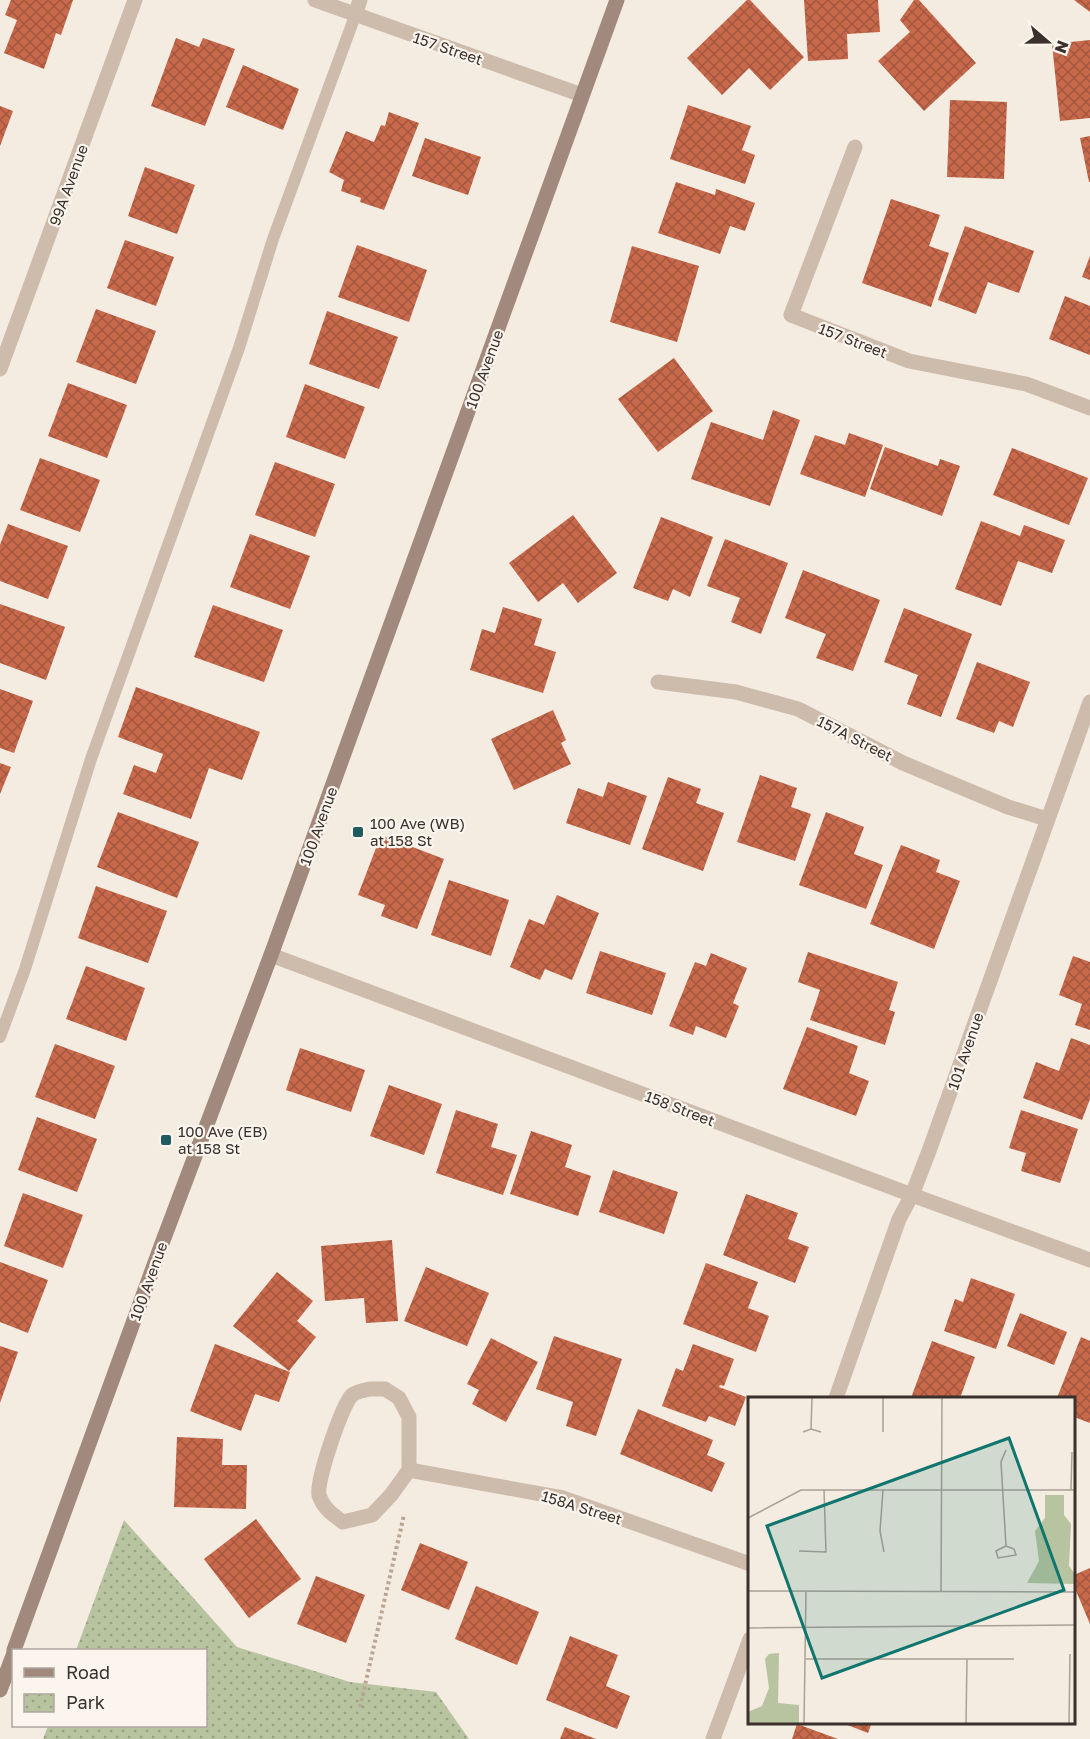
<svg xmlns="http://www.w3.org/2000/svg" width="1090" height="1739" font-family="'Golos Text',sans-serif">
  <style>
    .park { fill: url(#park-dots) }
    .building { fill: url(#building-cross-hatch) }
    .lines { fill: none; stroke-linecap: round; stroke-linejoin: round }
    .path { stroke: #b9a596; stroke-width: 4; stroke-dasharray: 3 3; stroke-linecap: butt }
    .service { stroke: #cdbbac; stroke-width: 12 }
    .minor { stroke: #cdbbac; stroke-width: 15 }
    .secondary { stroke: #a18a7d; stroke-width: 15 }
    .poi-dot { fill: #1f5a5e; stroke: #fbf5ee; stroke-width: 2 }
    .labels { text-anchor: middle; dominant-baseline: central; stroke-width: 4.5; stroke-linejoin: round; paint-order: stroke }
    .street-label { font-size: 15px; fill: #3b302b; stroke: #fbf5ee }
    .poi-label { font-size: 15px; fill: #3b302b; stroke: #fbf5ee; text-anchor: start }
    .inset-road { fill: none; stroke: #aaa098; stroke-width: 1.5 }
    .view { fill: #0f766e; fill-opacity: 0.15; stroke: #0f766e; stroke-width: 3 }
    .inset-edge { fill: none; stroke: #3b302b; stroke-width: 3 }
  </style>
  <defs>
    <pattern id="park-dots" width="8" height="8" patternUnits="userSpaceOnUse" patternTransform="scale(1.5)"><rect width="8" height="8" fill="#b8c4a0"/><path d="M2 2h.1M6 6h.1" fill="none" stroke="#97a083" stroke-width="1.8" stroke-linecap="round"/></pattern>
    <pattern id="building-cross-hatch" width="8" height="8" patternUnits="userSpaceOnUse" patternTransform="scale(1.5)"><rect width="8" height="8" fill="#c8694b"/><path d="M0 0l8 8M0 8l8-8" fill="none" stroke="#a4573f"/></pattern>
  </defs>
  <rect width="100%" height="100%" fill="#f4ebe1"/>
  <polygon class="park" points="124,1520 237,1647 350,1682 436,1692 469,1739 43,1739 48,1726 206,1726 206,1650 76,1650"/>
  <g class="building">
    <polygon points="11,0 73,0 61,35 56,33 44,69 4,53 17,20 5,15"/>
    <polygon points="747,0 750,0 804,57 770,90 749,68 722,95 687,58"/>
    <polygon points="804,0 878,0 880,32 847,34 848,59 808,61"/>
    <polygon points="914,0 919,0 976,63 924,111 878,61 910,32 900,20"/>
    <polygon points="1074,0 1090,0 1090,12"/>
    <polygon points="176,38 199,47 203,38 235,49 205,126 151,106"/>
    <polygon points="1090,40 1090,118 1060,121 1052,44"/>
    <polygon points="243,65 299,89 283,130 226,107"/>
    <polygon points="950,100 1007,102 1004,179 947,177"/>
    <polygon points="688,105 751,126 742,150 755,155 745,184 670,159"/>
    <polygon points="0,106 13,111 0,146"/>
    <polygon points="389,112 419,123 384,210 360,202 361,198 341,191 344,180 329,172 346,131 374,142 381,125 385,126"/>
    <polygon points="1090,136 1090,182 1089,182 1080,138"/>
    <polygon points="425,138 481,157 468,195 412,176"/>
    <polygon points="145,167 195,185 177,234 128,216"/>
    <polygon points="676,182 715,195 716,189 755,203 745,231 730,226 720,254 658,233"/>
    <polygon points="891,199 940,215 929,246 949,253 931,307 862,283"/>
    <polygon points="965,226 1034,251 1019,293 988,282 976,314 938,300"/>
    <polygon points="125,240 174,257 156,306 107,288"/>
    <polygon points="357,245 427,270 409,322 338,297"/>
    <polygon points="632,246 699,266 677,342 610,322"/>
    <polygon points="1090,256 1090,280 1082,277"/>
    <polygon points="1065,296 1090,306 1090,355 1049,339"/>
    <polygon points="96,309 156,331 136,384 76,362"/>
    <polygon points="327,311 398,337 379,389 309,364"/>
    <polygon points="674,358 713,411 658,452 618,399"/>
    <polygon points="68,383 127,405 107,458 48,436"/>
    <polygon points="305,384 365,407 345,459 286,437"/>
    <polygon points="773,410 800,420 770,506 691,479 711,422 763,440"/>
    <polygon points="849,433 883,445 865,497 800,474 815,435 845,445"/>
    <polygon points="885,447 938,466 940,459 960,466 942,516 870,489"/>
    <polygon points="1012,448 1088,478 1069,525 993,495"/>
    <polygon points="40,458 100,480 80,532 20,510"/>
    <polygon points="275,462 335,484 315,537 255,515"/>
    <polygon points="573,515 617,573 578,603 563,583 538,602 509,563"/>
    <polygon points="661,517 713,537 690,597 673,589 668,601 633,588"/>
    <polygon points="981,521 1020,536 1024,525 1065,540 1052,573 1018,561 1001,606 955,589"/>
    <polygon points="8,524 68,546 48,599 0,581 0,545"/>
    <polygon points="250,534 310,556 290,609 230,587"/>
    <polygon points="725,539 788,563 761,634 731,622 740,598 707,586"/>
    <polygon points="803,570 880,600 853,671 816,658 826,634 785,618"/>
    <polygon points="0,604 65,627 46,680 0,663"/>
    <polygon points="213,605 283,630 264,682 194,657"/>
    <polygon points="503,607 542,619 534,645 556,652 543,693 470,670 482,629 495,633"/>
    <polygon points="904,608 972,634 941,717 907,704 918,675 884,662"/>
    <polygon points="977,662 1030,682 1013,727 999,721 994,733 956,719"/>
    <polygon points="136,687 260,732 242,780 209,768 191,819 123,794 134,765 156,773 163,754 118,737"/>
    <polygon points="0,689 33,701 14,753 0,748"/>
    <polygon points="553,710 566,740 561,743 571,764 514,790 491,739"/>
    <polygon points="0,763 11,767 0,794"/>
    <polygon points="760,775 797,788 791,807 811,814 795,861 737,842"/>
    <polygon points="668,777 701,789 696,803 724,813 703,871 642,849"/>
    <polygon points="608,782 647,796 630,845 566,823 578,788 603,797"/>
    <polygon points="118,812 199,842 177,898 97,867"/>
    <polygon points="826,812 864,827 854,854 883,865 866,909 799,885"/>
    <polygon points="381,835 444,859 417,929 381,916 385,905 358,895"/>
    <polygon points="901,845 940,860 936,872 960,881 934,949 870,924"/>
    <polygon points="449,880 509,900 491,956 431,935"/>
    <polygon points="96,886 167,911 148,963 78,938"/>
    <polygon points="557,895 599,913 572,980 545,969 540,980 510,967 529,919 544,925"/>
    <polygon points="600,951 666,973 652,1015 586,993"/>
    <polygon points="808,952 898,982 889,1010 895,1012 885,1045 810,1020 820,990 798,982"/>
    <polygon points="711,953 747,968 733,1003 739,1006 726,1038 696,1026 693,1035 669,1026 695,962 706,966"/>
    <polygon points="1073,956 1090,962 1090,1030 1075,1025 1082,1004 1059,995"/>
    <polygon points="86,966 145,988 126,1041 66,1019"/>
    <polygon points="807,1027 858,1046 849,1073 869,1081 856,1116 783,1089"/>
    <polygon points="1071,1038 1090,1045 1090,1099 1082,1120 1023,1098 1036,1062 1059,1071"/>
    <polygon points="55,1044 115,1066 95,1119 35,1097"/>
    <polygon points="300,1048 365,1070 351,1112 286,1090"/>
    <polygon points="389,1085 442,1104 424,1155 370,1136"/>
    <polygon points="456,1110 498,1124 491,1147 517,1155 503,1195 436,1173"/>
    <polygon points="1021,1110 1078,1129 1060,1183 1021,1171 1026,1153 1009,1148"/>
    <polygon points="37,1117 97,1139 77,1192 18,1170"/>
    <polygon points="531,1131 572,1145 565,1167 591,1176 578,1216 510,1194"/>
    <polygon points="613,1170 678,1192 664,1234 599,1212"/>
    <polygon points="23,1193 83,1215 63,1268 4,1246"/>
    <polygon points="746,1194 798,1213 788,1239 809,1247 795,1283 723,1255"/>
    <polygon points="392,1240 398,1321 366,1323 364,1298 325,1301 321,1246"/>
    <polygon points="0,1262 48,1280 28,1333 0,1322"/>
    <polygon points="706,1263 758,1282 748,1308 769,1316 756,1352 683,1324"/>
    <polygon points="426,1267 489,1293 467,1346 404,1321"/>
    <polygon points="277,1272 313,1301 297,1321 316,1337 289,1371 233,1326"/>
    <polygon points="971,1278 1015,1294 996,1349 944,1331 955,1299 963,1302"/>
    <polygon points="1020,1313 1067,1332 1054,1365 1007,1346"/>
    <polygon points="554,1336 622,1359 596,1436 566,1426 573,1402 536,1389"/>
    <polygon points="1081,1337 1090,1341 1090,1423 1074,1417 1074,1398 1057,1398"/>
    <polygon points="491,1338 538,1362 506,1422 472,1404 479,1390 467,1384"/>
    <polygon points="932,1341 975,1357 960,1398 911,1398"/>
    <polygon points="215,1344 290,1372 279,1402 255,1394 241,1431 190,1411"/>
    <polygon points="693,1344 734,1359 724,1386 720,1385 719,1387 746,1397 735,1426 709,1416 706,1422 662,1406 676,1368 683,1371"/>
    <polygon points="0,1346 18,1352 0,1403"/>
    <polygon points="638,1409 713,1440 707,1455 725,1463 712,1492 620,1454"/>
    <polygon points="177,1437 223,1439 222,1465 247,1465 246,1509 174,1507"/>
    <polygon points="256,1519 301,1579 249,1618 204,1559"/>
    <polygon points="420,1543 468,1562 449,1610 401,1590"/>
    <polygon points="1090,1568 1090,1624 1074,1586 1074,1575"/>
    <polygon points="316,1576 365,1595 346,1643 297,1624"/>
    <polygon points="476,1586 539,1612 517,1665 455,1639"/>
    <polygon points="570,1636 618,1655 606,1686 630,1696 617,1729 546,1700"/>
    <polygon points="840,1722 872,1722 868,1733"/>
    <polygon points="797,1724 838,1739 792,1739"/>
    <polygon points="565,1727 596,1739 560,1739"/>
  </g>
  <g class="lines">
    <polyline class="path" points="360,1707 404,1515"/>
    <polyline class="service" points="0,1037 25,969 91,759 239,348 273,239 355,16"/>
    <g class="minor">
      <polyline points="315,0 582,95"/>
      <polyline points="355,16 360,0"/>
      <polyline points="855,147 791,315 909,361 1026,384 1090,408"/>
      <polyline points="0,369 135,0"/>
      <polyline points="658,682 736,692 798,709 903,763 1008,807 1047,819"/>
      <polyline points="271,955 912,1195 1090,1260"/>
      <path d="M370,1389H385L399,1398L409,1417V1470L391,1495L372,1515L343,1522C333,1515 323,1508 319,1495C316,1481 342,1405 352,1395C356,1392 365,1390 370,1389Z"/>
      <polyline points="836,1398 899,1219 912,1195 929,1151 1090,702"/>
      <polyline points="409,1470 563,1498 750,1564"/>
      <polyline points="713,1739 750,1639"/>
    </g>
    <g class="secondary">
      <polyline points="14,1650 161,1246 271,955 617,0"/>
      <polyline points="0,1690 14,1653"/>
    </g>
  </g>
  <g class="poi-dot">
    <rect x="352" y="826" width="12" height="12" rx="3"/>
    <rect x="160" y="1134" width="12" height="12" rx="3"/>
  </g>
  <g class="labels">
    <g class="street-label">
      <text transform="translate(448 48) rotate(19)">157 Street</text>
      <text transform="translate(68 185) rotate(-70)">99A Avenue</text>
      <text transform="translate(853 340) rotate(21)">157 Street</text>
      <text transform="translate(484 369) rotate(-70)">100 Avenue</text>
      <text transform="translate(855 738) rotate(27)">157A Street</text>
      <text transform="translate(318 826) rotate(-70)">100 Avenue</text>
      <text transform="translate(965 1051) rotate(-71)">101 Avenue</text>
      <text transform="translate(680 1108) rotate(21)">158 Street</text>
      <text transform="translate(148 1281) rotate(-70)">100 Avenue</text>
      <text transform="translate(582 1507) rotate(17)">158A Street</text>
    </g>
    <g class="poi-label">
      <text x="370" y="823">100 Ave (WB)<tspan x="370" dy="17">at 158 St</tspan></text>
      <text x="178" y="1131">100 Ave (EB)<tspan x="178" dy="17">at 158 St</tspan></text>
    </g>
  </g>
  <g transform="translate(748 1397)">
    <rect width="327" height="327" fill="#f4ebe1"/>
    <path d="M297,98H316V118L323,127L321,169L327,177V187L279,186L291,164L287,134L297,121ZM31,256L30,306L51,308V327H0V315L14,309L21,291L17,262L21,257Z" fill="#b8c4a0"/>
    <path class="inset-road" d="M63,32L64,0M55,35L63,32L73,35M135,35V0M258,53L253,65L258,149L248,154L250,161L268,158L266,152L258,149M135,93L132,134L136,155M323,93L324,55M0,121L53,93H327M51,154L78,155L76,93M0,194L327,195M193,195L194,0M0,231L327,228M58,262H266M56,327L58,195M218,327L219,262M321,327L322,257"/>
    <path class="view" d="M261,41L316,193L74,281L19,129Z"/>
    <rect width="327" height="327" class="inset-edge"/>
  </g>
  <rect x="12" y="1649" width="195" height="78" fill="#fbf5ee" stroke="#aea6a0" stroke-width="1.5"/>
  <rect x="24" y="1668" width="30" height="9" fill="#a18a7d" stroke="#aea6a0" stroke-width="1.5"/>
  <text x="66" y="1679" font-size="18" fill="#3b302b">Road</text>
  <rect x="24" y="1694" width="30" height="18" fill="url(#park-dots)" stroke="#aea6a0" stroke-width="1.5"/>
  <text x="66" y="1709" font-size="18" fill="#3b302b">Park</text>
  <g transform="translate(1048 42) rotate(110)" stroke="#fbf5ee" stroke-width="4.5" paint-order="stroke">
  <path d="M0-4.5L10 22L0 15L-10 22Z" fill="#3b302b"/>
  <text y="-9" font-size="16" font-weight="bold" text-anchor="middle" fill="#3b302b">N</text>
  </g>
</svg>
